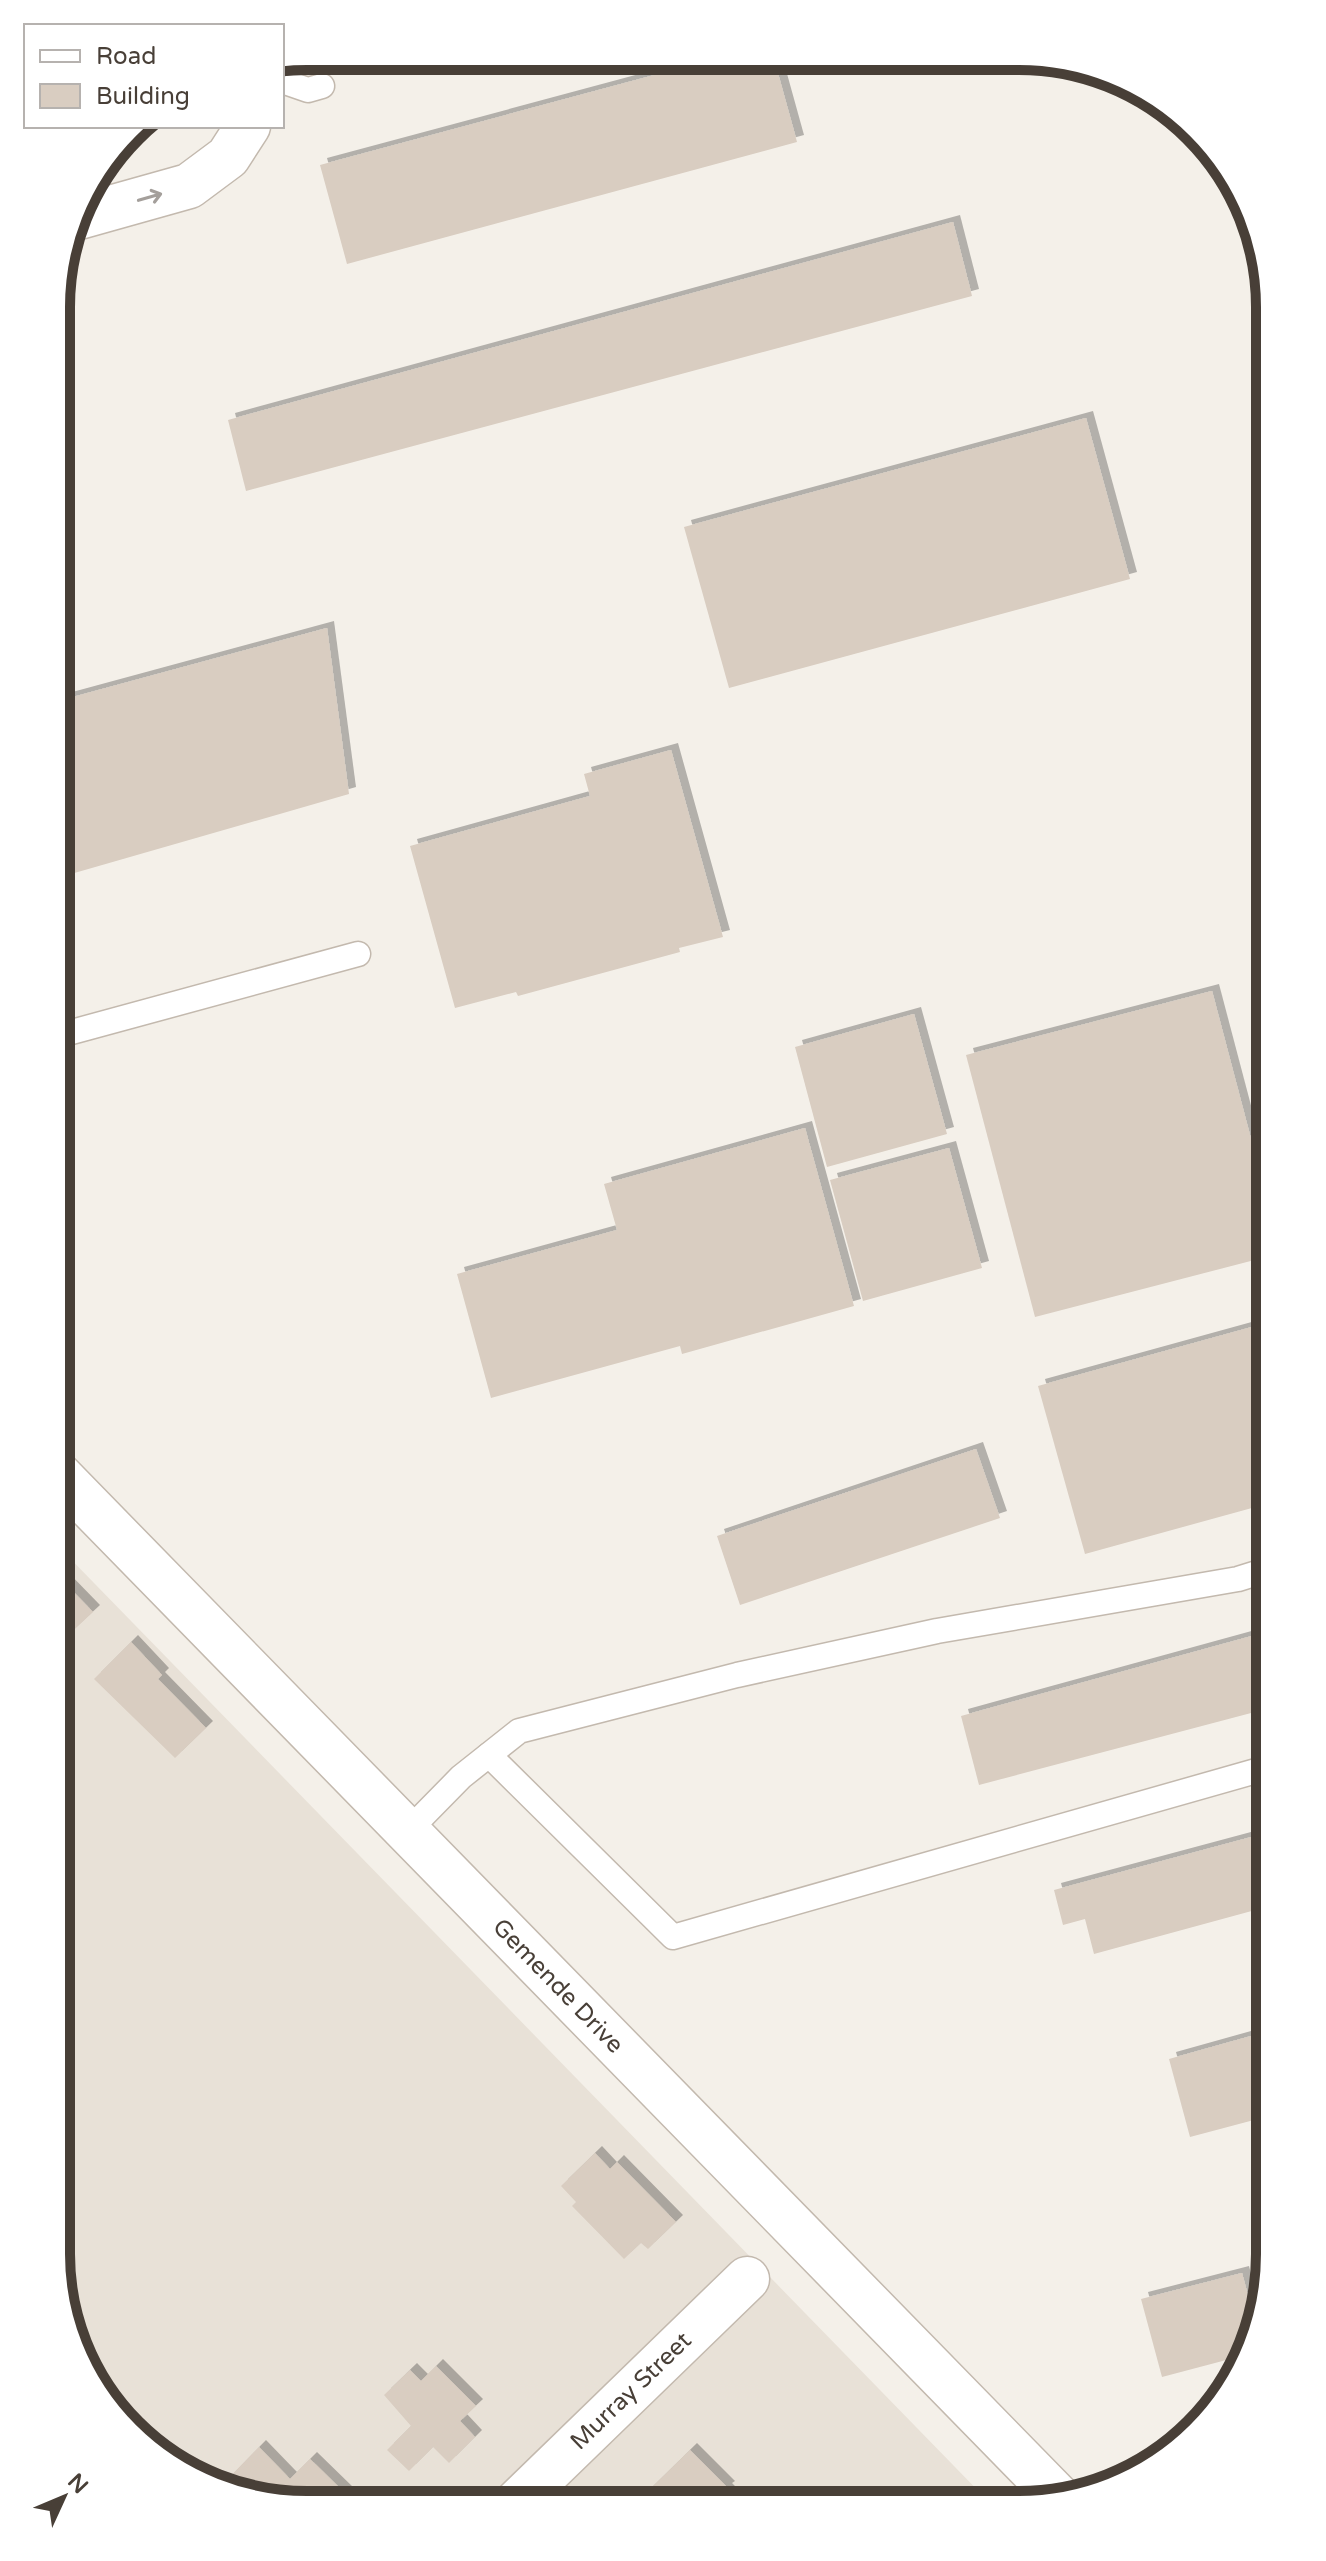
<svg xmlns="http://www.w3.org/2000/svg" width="1326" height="2561" font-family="'Varela Round',sans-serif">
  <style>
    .residential { fill: #e8e1d7 }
    .building { fill: #d9cdc1; filter: url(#shadow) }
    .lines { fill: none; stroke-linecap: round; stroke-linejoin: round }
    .service-casing { stroke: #c3b9ae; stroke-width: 27 }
    .minor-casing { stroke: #c3b9ae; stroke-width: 47 }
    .service { stroke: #fff; stroke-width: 24 }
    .minor { stroke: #fff; stroke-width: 44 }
    .oneway { stroke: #a49f9b }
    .labels { text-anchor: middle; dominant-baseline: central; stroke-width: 7; stroke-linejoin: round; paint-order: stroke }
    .street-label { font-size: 24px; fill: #483f37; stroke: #fff }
    .rim { fill: none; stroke: #483f37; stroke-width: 10 }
  </style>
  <defs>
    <filter id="shadow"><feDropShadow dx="7" dy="-7" stdDeviation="0" flood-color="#0004"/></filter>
  </defs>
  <rect width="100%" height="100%" fill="#f4f0e9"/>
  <polygon class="residential" points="57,1545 992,2505 274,2503 211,2486 142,2443 69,2334 56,2254"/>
  <g class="building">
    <polygon points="714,59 774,59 797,142 347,264 320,165"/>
    <polygon points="953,222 972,296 246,491 228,420"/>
    <polygon points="1086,418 1130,579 729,688 684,527"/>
    <polygon points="327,628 349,794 57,878 58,701"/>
    <polygon points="671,750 723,937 679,948 680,952 518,996 516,992 455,1008 410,846 590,796 584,774"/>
    <polygon points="1212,991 1270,1211 1270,1256 1035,1317 966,1055"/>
    <polygon points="914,1014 947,1134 827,1167 795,1047"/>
    <polygon points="805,1128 854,1306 682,1354 680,1346 491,1398 457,1274 617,1230 604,1184"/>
    <polygon points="949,1148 982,1268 863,1301 830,1180"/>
    <polygon points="1270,1322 1270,1503 1085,1554 1038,1386"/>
    <polygon points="976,1449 1000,1518 740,1605 717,1536"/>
    <polygon points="57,1575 93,1612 63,1640 57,1634"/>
    <polygon points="1270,1631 1270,1708 979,1785 961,1716"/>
    <polygon points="131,1642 162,1675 158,1679 206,1728 175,1758 94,1679"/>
    <polygon points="1270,1832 1270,1906 1094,1954 1085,1919 1063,1925 1054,1890"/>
    <polygon points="1269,2031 1269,2116 1190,2137 1169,2059"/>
    <polygon points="595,2153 610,2169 617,2162 676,2222 648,2249 641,2243 624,2259 572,2206 576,2202 561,2186"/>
    <polygon points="1242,2273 1256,2326 1249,2354 1162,2377 1141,2299"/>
    <polygon points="436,2366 476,2406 460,2421 475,2437 449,2463 433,2447 409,2471 387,2450 411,2426 384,2395 410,2370 421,2381"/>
    <polygon points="259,2447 290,2479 310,2459 347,2495 338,2503 274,2503 219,2488"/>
    <polygon points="690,2450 728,2488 725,2490 739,2504 657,2504 646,2493"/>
  </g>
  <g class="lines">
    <defs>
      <g id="service">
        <polyline points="282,81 308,90 322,86"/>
        <polyline points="57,1036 358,954"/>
        <polyline points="489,1755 673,1937 1270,1767"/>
        <polyline points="407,1832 461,1777 519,1731 737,1675 937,1631 1238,1579 1270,1569"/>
      </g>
      <g id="minor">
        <polyline points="75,218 189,186 228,157 248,126"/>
        <polyline points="57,1473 1059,2498"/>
        <polyline points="515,2504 747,2279"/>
      </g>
    </defs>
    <use href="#service" class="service-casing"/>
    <use href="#minor" class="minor-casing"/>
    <use href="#service" class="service"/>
    <use href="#minor" class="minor"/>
  </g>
  <defs><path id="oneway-shaft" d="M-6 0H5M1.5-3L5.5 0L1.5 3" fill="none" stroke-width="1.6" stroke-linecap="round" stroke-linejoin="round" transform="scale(2)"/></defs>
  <use class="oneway" href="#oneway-shaft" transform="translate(150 197) rotate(-16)"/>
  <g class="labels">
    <g class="street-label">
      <text transform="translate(558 1986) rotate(46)">Gemende Drive</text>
      <text transform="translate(631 2391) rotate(-44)">Murray Street</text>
    </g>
  </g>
  <path d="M0 0H1326V2561H0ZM307 70H1019A237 237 0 0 1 1256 307V2254A237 237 0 0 1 1019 2491H307A237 237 0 0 1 70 2254V307A237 237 0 0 1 307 70Z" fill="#fff" fill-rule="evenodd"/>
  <path class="rim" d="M307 70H1019A237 237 0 0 1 1256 307V2254A237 237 0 0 1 1019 2491H307A237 237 0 0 1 70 2254V307A237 237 0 0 1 307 70Z"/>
  <rect x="24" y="24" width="260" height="104" fill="#ffffff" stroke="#b6b2af" stroke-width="2"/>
  <rect x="40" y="50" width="40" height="12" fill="#ffffff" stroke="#b6b2af" stroke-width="2"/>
  <text x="96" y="64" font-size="24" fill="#483f37">Road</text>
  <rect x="40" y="84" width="40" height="24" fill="#d9cdc1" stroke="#b6b2af" stroke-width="2"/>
  <text x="96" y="104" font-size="24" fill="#483f37">Building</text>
  <g transform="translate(64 2497) rotate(46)" stroke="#ffffff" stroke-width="6" paint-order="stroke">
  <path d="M0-6L14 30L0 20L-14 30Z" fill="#483f37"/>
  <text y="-12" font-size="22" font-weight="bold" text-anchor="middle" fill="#483f37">N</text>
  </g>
</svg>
